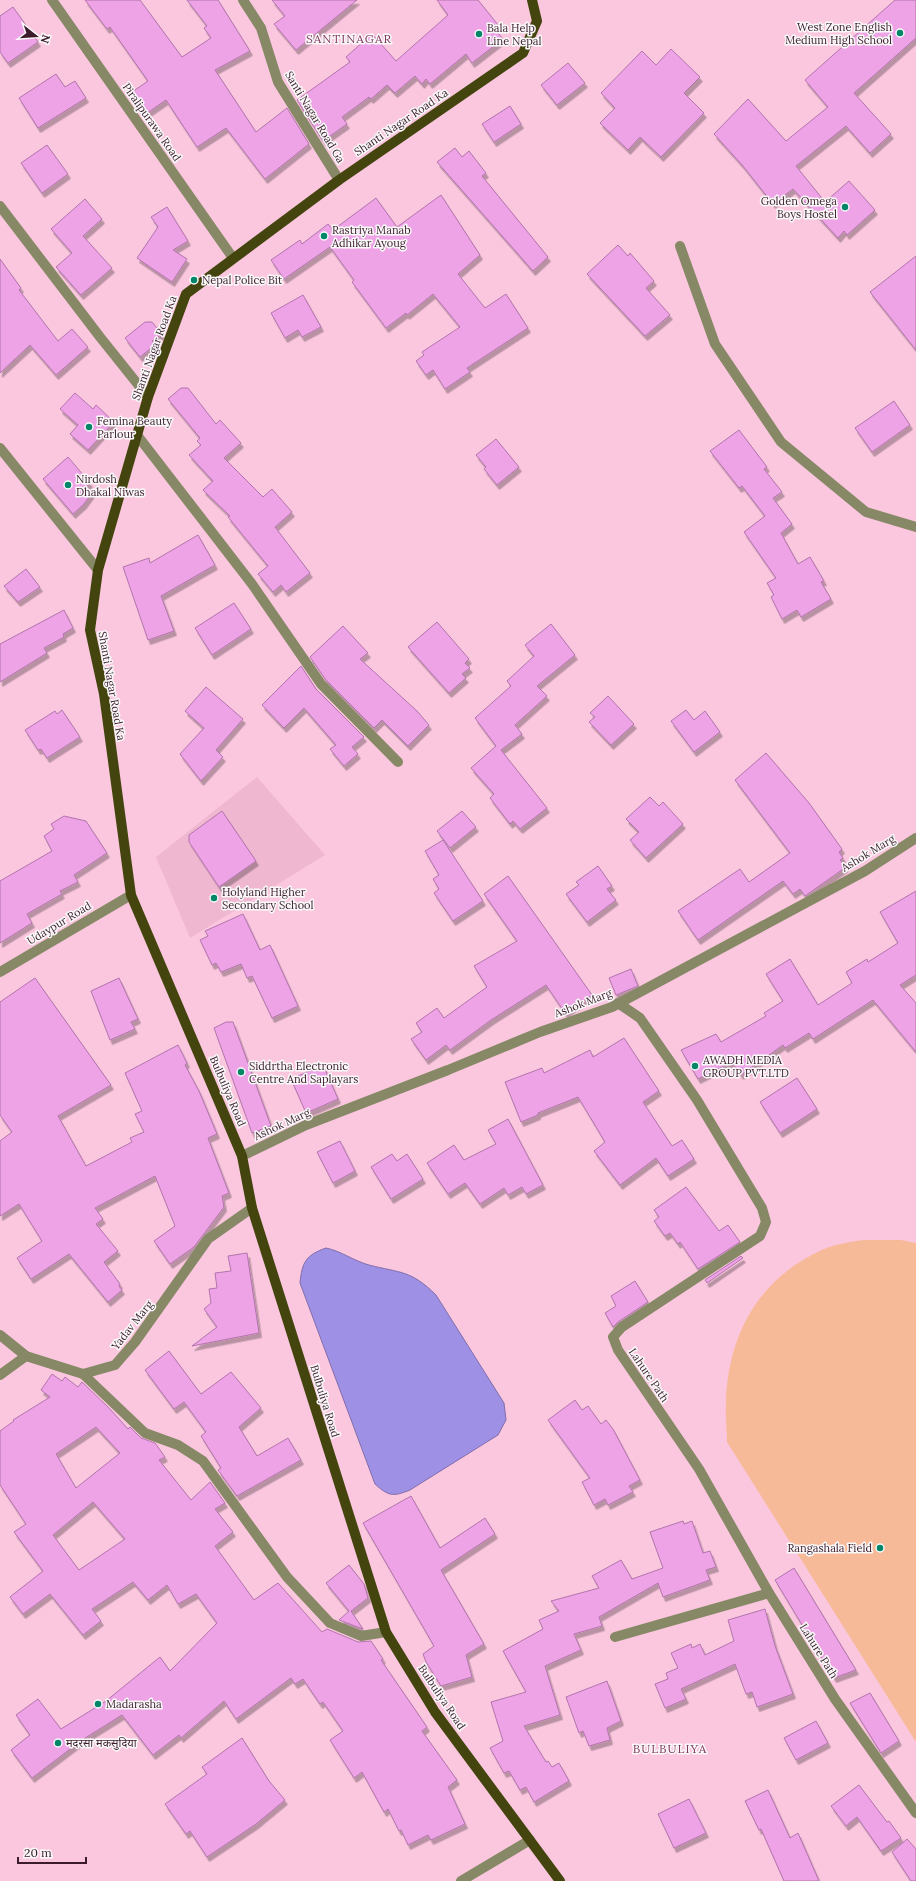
<svg xmlns="http://www.w3.org/2000/svg" width="916" height="1881" font-family="Lora,'Noto Sans Devanagari',serif">
  <style>
    .built { fill: #efb8d0 }
    .green { fill: #f7ba99 }
    .water { fill: #9e90e4; stroke: #816dac }
    .building { fill: #eda3e5; stroke: #b274ac; fill-rule: evenodd; filter: url(#shadow) }
    .lines { fill: none; stroke-linecap: round; stroke-linejoin: round }
    .minor { stroke: #868866; stroke-width: 10 }
    .major { stroke: #44450e; stroke-width: 10 }
    .poi-dot { fill: #028669; stroke: #f9f9f9; stroke-width: 1.5 }
    .labels { text-anchor: middle; dominant-baseline: central; stroke-width: 3; stroke-linejoin: round; paint-order: stroke }
    .poi-label { font-size: 11px; fill: #3c1c2b; stroke: #f9f9f9; text-anchor: start }
    .street-label { font-size: 11px; fill: #3c1c2b; stroke: #f9f9f9 }
    .neighbourhood-label { font-size: 12px; letter-spacing: 1px; fill: #823a5f; stroke: #f9f9f9 }
  </style>
  <defs>
    <filter id="shadow"><feDropShadow dx="2.5" dy="4.5" stdDeviation="0" flood-color="#0004"/></filter>
  </defs>
  <rect width="100%" height="100%" fill="#fbc7de"/>
  <polygon class="built" points="257,777 325,855 190,938 156,857"/>
  <path class="green" d="M863,1240H901L916,1243V1742L727,1442C727,1428 725,1415 726,1402C728,1333 760,1277 824,1249C836,1244 850,1242 863,1240Z"/>
  <path class="water" d="M326,1248C341,1251 354,1261 369,1265C400,1273 411,1270 436,1295L504,1403L506,1420L498,1435L410,1490C393,1497 388,1496 375,1484L300,1283C302,1262 306,1255 326,1248Z"/>
  <g class="building">
    <polygon points="85,0 140,0 182,57 211,38 204,28 207,26 187,0 218,0 250,51 215,70 256,132 287,108 309,144 265,179 226,128 197,147 166,100 147,113 132,92 148,81 110,27 107,29"/>
    <polygon points="272,0 357,0 296,50 274,24 285,16"/>
    <polygon points="437,0 478,0 499,26 495,29 503,39 472,63 466,54 430,84 426,79 422,84 415,76 395,93 387,85 371,99 369,97 342,117 347,124 323,141 297,100 350,62 346,57 372,34 396,61 448,15"/>
    <polygon points="895,0 916,0 916,38 854,93 891,134 870,153 846,126 796,166 825,202 849,181 875,210 847,235 844,231 838,238 793,189 773,204 743,166 714,134 748,99 786,141 828,107 805,80"/>
    <polygon points="13,7 38,42 8,63 0,52 0,16"/>
    <polygon points="671,49 700,77 684,93 704,113 661,157 640,137 628,150 600,123 615,108 601,93 642,51 656,65"/>
    <polygon points="568,63 585,83 557,105 541,85"/>
    <polygon points="56,74 65,87 75,81 86,98 38,128 19,98"/>
    <polygon points="510,106 521,124 494,142 482,124"/>
    <polygon points="47,145 68,174 42,193 21,163"/>
    <polygon points="455,148 462,157 469,151 486,173 482,176 548,257 533,271 437,162"/>
    <polygon points="441,195 480,255 458,274 485,308 506,294 528,328 467,368 470,372 445,389 433,370 426,375 416,361 424,355 422,352 460,327 433,294 407,315 406,313 386,328 352,282 354,280 330,247 284,279 271,260 300,240 302,244 328,224 333,230 376,198 397,227"/>
    <polygon points="85,199 102,219 83,236 112,268 81,295 56,267 72,253 51,229"/>
    <polygon points="167,207 188,241 173,250 187,259 172,282 137,258 158,227 151,217"/>
    <polygon points="618,245 628,256 630,253 654,281 646,288 670,315 645,336 587,274"/>
    <polygon points="916,256 916,350 870,292"/>
    <polygon points="0,259 21,288 19,290 58,341 72,329 88,347 56,375 30,345 0,373"/>
    <polygon points="303,295 321,327 302,337 298,330 285,338 271,313"/>
    <polygon points="145,322 152,322 162,334 152,341 155,345 140,357 125,338"/>
    <polygon points="181,388 188,388 216,424 220,420 241,443 224,458 263,497 272,489 292,512 275,527 310,573 286,592 281,585 273,592 258,574 268,566 228,517 230,516 203,490 213,481 189,455 201,445 197,441 200,438 168,399"/>
    <polygon points="75,393 93,409 96,405 114,422 88,450 70,434 78,425 60,409"/>
    <polygon points="894,401 910,425 872,452 855,428"/>
    <polygon points="739,430 767,467 764,469 782,492 773,498 792,524 781,533 798,564 810,557 824,581 821,582 831,599 801,617 797,610 782,619 771,597 774,595 767,583 776,578 744,532 765,516 742,486 739,488 710,451"/>
    <polygon points="496,439 519,467 497,485 484,469 486,467 476,455"/>
    <polygon points="68,457 90,483 86,487 92,493 84,504 73,514 43,479"/>
    <polygon points="198,535 215,565 161,596 174,631 148,640 123,567 149,558 150,563"/>
    <polygon points="26,569 40,587 18,602 4,586"/>
    <polygon points="234,603 251,629 212,655 195,628"/>
    <polygon points="64,610 73,628 63,634 64,637 44,648 47,653 0,682 0,644"/>
    <polygon points="437,622 469,659 465,663 470,668 462,674 466,678 449,693 408,647"/>
    <polygon points="551,624 575,655 537,686 547,696 515,725 522,734 501,750 547,808 520,829 513,821 510,824 490,798 494,794 471,768 496,746 475,718 511,686 507,681 534,656 525,645"/>
    <polygon points="343,626 368,653 360,659 417,711 429,725 408,746 382,720 374,728 326,680 310,657"/>
    <polygon points="301,666 316,689 364,737 352,747 358,754 344,766 330,749 336,745 304,708 284,728 262,705"/>
    <polygon points="206,687 243,719 216,750 223,757 201,781 180,754 204,728 185,711"/>
    <polygon points="608,696 634,724 611,745 589,722 595,717 590,713"/>
    <polygon points="62,710 80,737 47,758 41,749 38,750 25,730 55,711 57,714"/>
    <polygon points="686,710 694,720 705,711 720,732 694,752 671,721"/>
    <polygon points="766,753 809,803 842,849 839,852 843,858 840,860 846,867 805,896 800,889 793,894 783,881 698,940 678,911 740,869 749,882 790,853 735,780"/>
    <polygon points="650,797 659,806 663,802 683,824 646,858 630,840 639,832 626,819"/>
    <polygon points="222,811 256,861 219,887 189,842 189,835"/>
    <polygon points="462,811 476,827 450,848 437,831"/>
    <polygon points="64,816 86,821 107,853 74,875 78,882 60,891 62,894 27,914 32,923 0,943 0,881 52,851 44,836 54,829 51,824"/>
    <polygon points="443,840 483,901 453,921 434,893 439,889 433,879 439,875 425,851"/>
    <polygon points="598,866 612,886 607,889 616,900 587,922 566,894 579,885 576,882"/>
    <polygon points="508,876 592,995 565,1013 546,985 491,1020 450,1050 446,1045 426,1060 411,1039 422,1032 416,1023 437,1008 444,1018 487,987 474,966 517,941 484,894"/>
    <polygon points="916,891 916,975 900,985 916,1003 916,1052 873,1000 813,1039 809,1033 785,1048 783,1045 741,1075 732,1062 698,1079 681,1050 716,1034 721,1042 766,1016 764,1013 783,1001 766,974 790,959 818,1005 852,983 846,972 867,959 868,962 898,943 880,912"/>
    <polygon points="243,914 260,950 270,945 298,1006 272,1018 252,976 247,978 241,964 221,972 216,963 212,965 200,940 208,936 205,931"/>
    <polygon points="631,969 638,986 616,995 609,978"/>
    <polygon points="35,978 111,1085 58,1116 86,1166 132,1142 130,1138 144,1132 135,1114 142,1111 125,1073 178,1045 187,1063 185,1065 199,1091 217,1134 208,1138 229,1193 222,1196 224,1207 194,1247 170,1264 154,1241 175,1226 155,1176 95,1208 103,1219 96,1224 118,1251 104,1262 120,1284 119,1286 122,1290 108,1302 69,1254 31,1279 17,1258 42,1241 19,1204 0,1216 0,1141 12,1132 0,1115 0,1002"/>
    <polygon points="119,978 138,1019 131,1022 135,1029 110,1040 91,991"/>
    <polygon points="226,1022 233,1022 271,1126 252,1133 214,1028"/>
    <polygon points="624,1038 659,1091 643,1102 672,1146 682,1140 694,1159 668,1176 656,1158 620,1185 594,1151 605,1142 578,1097 538,1113 538,1115 521,1122 505,1082 542,1068 544,1073 590,1050 593,1057"/>
    <polygon points="323,1065 338,1099 306,1113 291,1079"/>
    <polygon points="797,1078 817,1109 780,1133 760,1102"/>
    <polygon points="508,1119 543,1185 526,1194 522,1187 508,1195 504,1188 480,1204 465,1183 448,1194 427,1163 454,1145 464,1160 496,1144 488,1130"/>
    <polygon points="340,1141 355,1171 333,1183 317,1152"/>
    <polygon points="392,1154 397,1161 407,1154 423,1179 391,1199 371,1167"/>
    <polygon points="686,1187 719,1231 728,1225 740,1242 698,1269 680,1242 678,1244 670,1233 665,1236 654,1221 659,1217 654,1210"/>
    <polygon points="247,1253 259,1333 192,1346 217,1327 204,1309 211,1303 209,1289 217,1288 215,1273 231,1271 228,1256"/>
    <polygon points="741,1256 743,1258 707,1283 705,1280"/>
    <polygon points="635,1281 648,1302 618,1322 613,1327 605,1313 616,1306 611,1296"/>
    <polygon points="169,1351 201,1394 231,1372 261,1408 239,1427 257,1456 288,1438 301,1460 237,1496 218,1470 221,1468 201,1436 206,1432 184,1402 174,1409 145,1370"/>
    <path d="M52,1374L62,1381L65,1377L78,1387L82,1382L109,1408L128,1429L130,1427L141,1438L155,1443L165,1457L159,1460L191,1500L210,1482L225,1503L215,1509L233,1532L215,1546L254,1600L278,1583L322,1632L327,1629L358,1642L371,1641L383,1659L381,1660L427,1727L422,1731L457,1780L448,1787L465,1824L431,1840L428,1835L408,1845L401,1830L399,1831L388,1809L384,1812L362,1772L354,1778L330,1740L343,1731L323,1702L320,1704L303,1679L295,1684L291,1678L236,1719L224,1701L181,1738L179,1735L153,1755L122,1715L82,1740L32,1778L11,1750L30,1735L16,1715L38,1699L61,1729L106,1701L160,1657L170,1671L217,1623L196,1594L178,1604L167,1585L148,1600L133,1582L92,1609L101,1621L83,1635L50,1594L23,1614L10,1597L43,1571L14,1532L26,1524L0,1485V1431L14,1421L13,1420L50,1397L41,1390ZM96,1427L120,1453L76,1488L56,1454ZM93,1502L125,1539L79,1570L53,1535Z"/>
    <polygon points="575,1400 582,1410 588,1406 601,1424 606,1420 613,1429 640,1480 629,1486 633,1492 608,1505 605,1499 594,1505 582,1482 590,1478 548,1420"/>
    <polygon points="411,1496 440,1548 485,1518 495,1534 441,1570 484,1644 466,1655 472,1677 441,1686 426,1662 423,1654 434,1646 363,1523"/>
    <polygon points="683,1521 684,1524 692,1521 703,1553 710,1551 716,1567 706,1570 710,1580 663,1597 658,1583 599,1617 602,1626 574,1634 581,1650 545,1666 560,1715 524,1726 546,1762 548,1761 552,1767 559,1763 569,1781 534,1802 526,1787 520,1790 509,1771 504,1773 490,1748 503,1741 491,1702 526,1692 503,1651 543,1629 539,1620 559,1611 551,1601 599,1588 592,1576 621,1560 632,1579 663,1568 650,1532"/>
    <polygon points="349,1565 364,1584 368,1598 351,1611 363,1629 339,1620 349,1611 326,1583"/>
    <polygon points="794,1568 856,1670 834,1678 775,1580"/>
    <polygon points="765,1609 775,1646 793,1694 757,1707 752,1692 746,1694 735,1664 681,1689 686,1699 665,1708 655,1684 668,1679 666,1673 678,1668 671,1653 691,1644 692,1648 700,1644 705,1655 734,1641 728,1620"/>
    <polygon points="607,1681 621,1721 607,1728 610,1740 589,1746 583,1731 579,1733 566,1697"/>
    <polygon points="870,1693 899,1741 881,1753 850,1703"/>
    <polygon points="816,1721 828,1743 796,1760 784,1738"/>
    <polygon points="242,1738 269,1781 285,1800 256,1824 207,1857 190,1831 186,1834 165,1804 207,1774 202,1767"/>
    <polygon points="859,1785 887,1822 889,1821 901,1838 881,1851 857,1817 846,1826 831,1806"/>
    <polygon points="768,1790 790,1838 798,1833 819,1881 784,1881 761,1829 759,1830 745,1801"/>
    <polygon points="689,1799 706,1833 674,1848 658,1814"/>
    <polygon points="907,1839 916,1849 916,1881 911,1881 892,1852"/>
  </g>
  <g class="lines">
    <g class="minor">
      <polyline points="52,0 233,258"/>
      <polyline points="243,0 261,28 278,82 339,180"/>
      <polyline points="0,206 100,337 148,397"/>
      <polyline points="680,246 715,344 781,442 866,512 916,527"/>
      <polyline points="137,435 252,584 321,684 398,762"/>
      <polyline points="0,448 98,570"/>
      <polyline points="0,972 131,895"/>
      <polyline points="618,1003 640,1018 697,1100 762,1208 766,1222 760,1236 622,1327 613,1337 618,1350 699,1469 769,1593 835,1699 916,1813"/>
      <polyline points="242,1156 306,1125 448,1070 540,1032 612,1007 865,871 916,838"/>
      <polyline points="0,1335 26,1356 83,1374 115,1365 135,1342 208,1239 252,1208"/>
      <polyline points="83,1374 145,1433 178,1445 203,1461 287,1577 330,1623 361,1636 386,1632"/>
      <polyline points="0,1375 26,1356"/>
      <polyline points="615,1637 769,1593"/>
      <polyline points="461,1881 530,1840"/>
    </g>
    <polyline class="major" points="532,0 537,21 523,53 339,180 186,294 148,397 98,570 90,630 104,694 131,895 242,1156 252,1208 386,1632 435,1712 560,1881"/>
  </g>
  <g class="poi-dot">
    <circle cx="900" cy="33" r="4"/>
    <circle cx="479" cy="34" r="4"/>
    <circle cx="845" cy="207" r="4"/>
    <circle cx="324" cy="236" r="4"/>
    <circle cx="194" cy="280" r="4"/>
    <circle cx="89" cy="427" r="4"/>
    <circle cx="68" cy="485" r="4"/>
    <circle cx="214" cy="898" r="4"/>
    <circle cx="695" cy="1066" r="4"/>
    <circle cx="241" cy="1072" r="4"/>
    <circle cx="880" cy="1548" r="4"/>
    <circle cx="98" cy="1704" r="4"/>
    <circle cx="58" cy="1743" r="4"/>
  </g>
  <g class="labels">
    <g class="poi-label">
      <text x="892" y="27" text-anchor="end">West Zone English<tspan x="892" dy="13">Medium High School</tspan></text>
      <text x="487" y="28">Bala Help<tspan x="487" dy="13">Line Nepal</tspan></text>
      <text x="837" y="201" text-anchor="end">Golden Omega<tspan x="837" dy="13">Boys Hostel</tspan></text>
      <text x="332" y="230">Rastriya Manab<tspan x="332" dy="13">Adhikar Ayoug</tspan></text>
      <text x="202" y="280">Nepal Police Bit</text>
      <text x="97" y="421">Femina Beauty<tspan x="97" dy="13">Parlour</tspan></text>
      <text x="76" y="479">Nirdosh<tspan x="76" dy="13">Dhakal Niwas</tspan></text>
      <text x="222" y="892">Holyland Higher<tspan x="222" dy="13">Secondary School</tspan></text>
      <text x="703" y="1060">AWADH MEDIA<tspan x="703" dy="13">GROUP PVT.LTD</tspan></text>
      <text x="249" y="1066">Siddrtha Electronic<tspan x="249" dy="13">Centre And Saplayars</tspan></text>
      <text x="872" y="1548" text-anchor="end">Rangashala Field</text>
      <text x="106" y="1704">Madarasha</text>
      <text x="66" y="1743">मदरसा मकसुदिया</text>
    </g>
    <g class="street-label">
      <text transform="translate(315 117) rotate(59)">Santi Nagar Road Ga</text>
      <text transform="translate(152 122) rotate(55)">Piralipurawa Road</text>
      <text transform="translate(401 122) rotate(-34)">Shanti Nagar Road Ka</text>
      <text transform="translate(154 348) rotate(-70)">Shanti Nagar Road Ka</text>
      <text transform="translate(112 686) rotate(80)">Shanti Nagar Road Ka</text>
      <text transform="translate(868 853) rotate(-31)">Ashok Marg</text>
      <text transform="translate(59 923) rotate(-31)">Udaypur Road</text>
      <text transform="translate(583 1003) rotate(-21)">Ashok Marg</text>
      <text transform="translate(228 1091) rotate(67)">Bulbuliya Road</text>
      <text transform="translate(282 1124) rotate(-25)">Ashok Marg</text>
      <text transform="translate(132 1325) rotate(-52)">Yadav Marg</text>
      <text transform="translate(649 1375) rotate(56)">Lahure Path</text>
      <text transform="translate(325 1401) rotate(73)">Bulbuliya Road</text>
      <text transform="translate(819 1651) rotate(58)">Lahure Path</text>
      <text transform="translate(442 1697) rotate(56)">Bulbuliya Road</text>
    </g>
    <g class="neighbourhood-label">
      <text x="349" y="38">SANTINAGAR</text>
      <text x="670" y="1748">BULBULIYA</text>
    </g>
  </g>
  <g transform="translate(36 36) rotate(107)" stroke="#f9f9f9" stroke-width="3" paint-order="stroke">
  <path d="M0-3L7 15L0 10L-7 15Z" fill="#3c1c2b"/>
  <text y="-6" font-size="11" font-weight="bold" text-anchor="middle" fill="#3c1c2b">N</text>
  </g>
  <path d="M18 1857v6h68v-6" fill="none" stroke="#3c1c2b" stroke-width="2"/>
  <text x="24" y="1857" font-size="12" fill="#3c1c2b" stroke="#f9f9f9" stroke-width="3" paint-order="stroke">20 m</text>
</svg>
